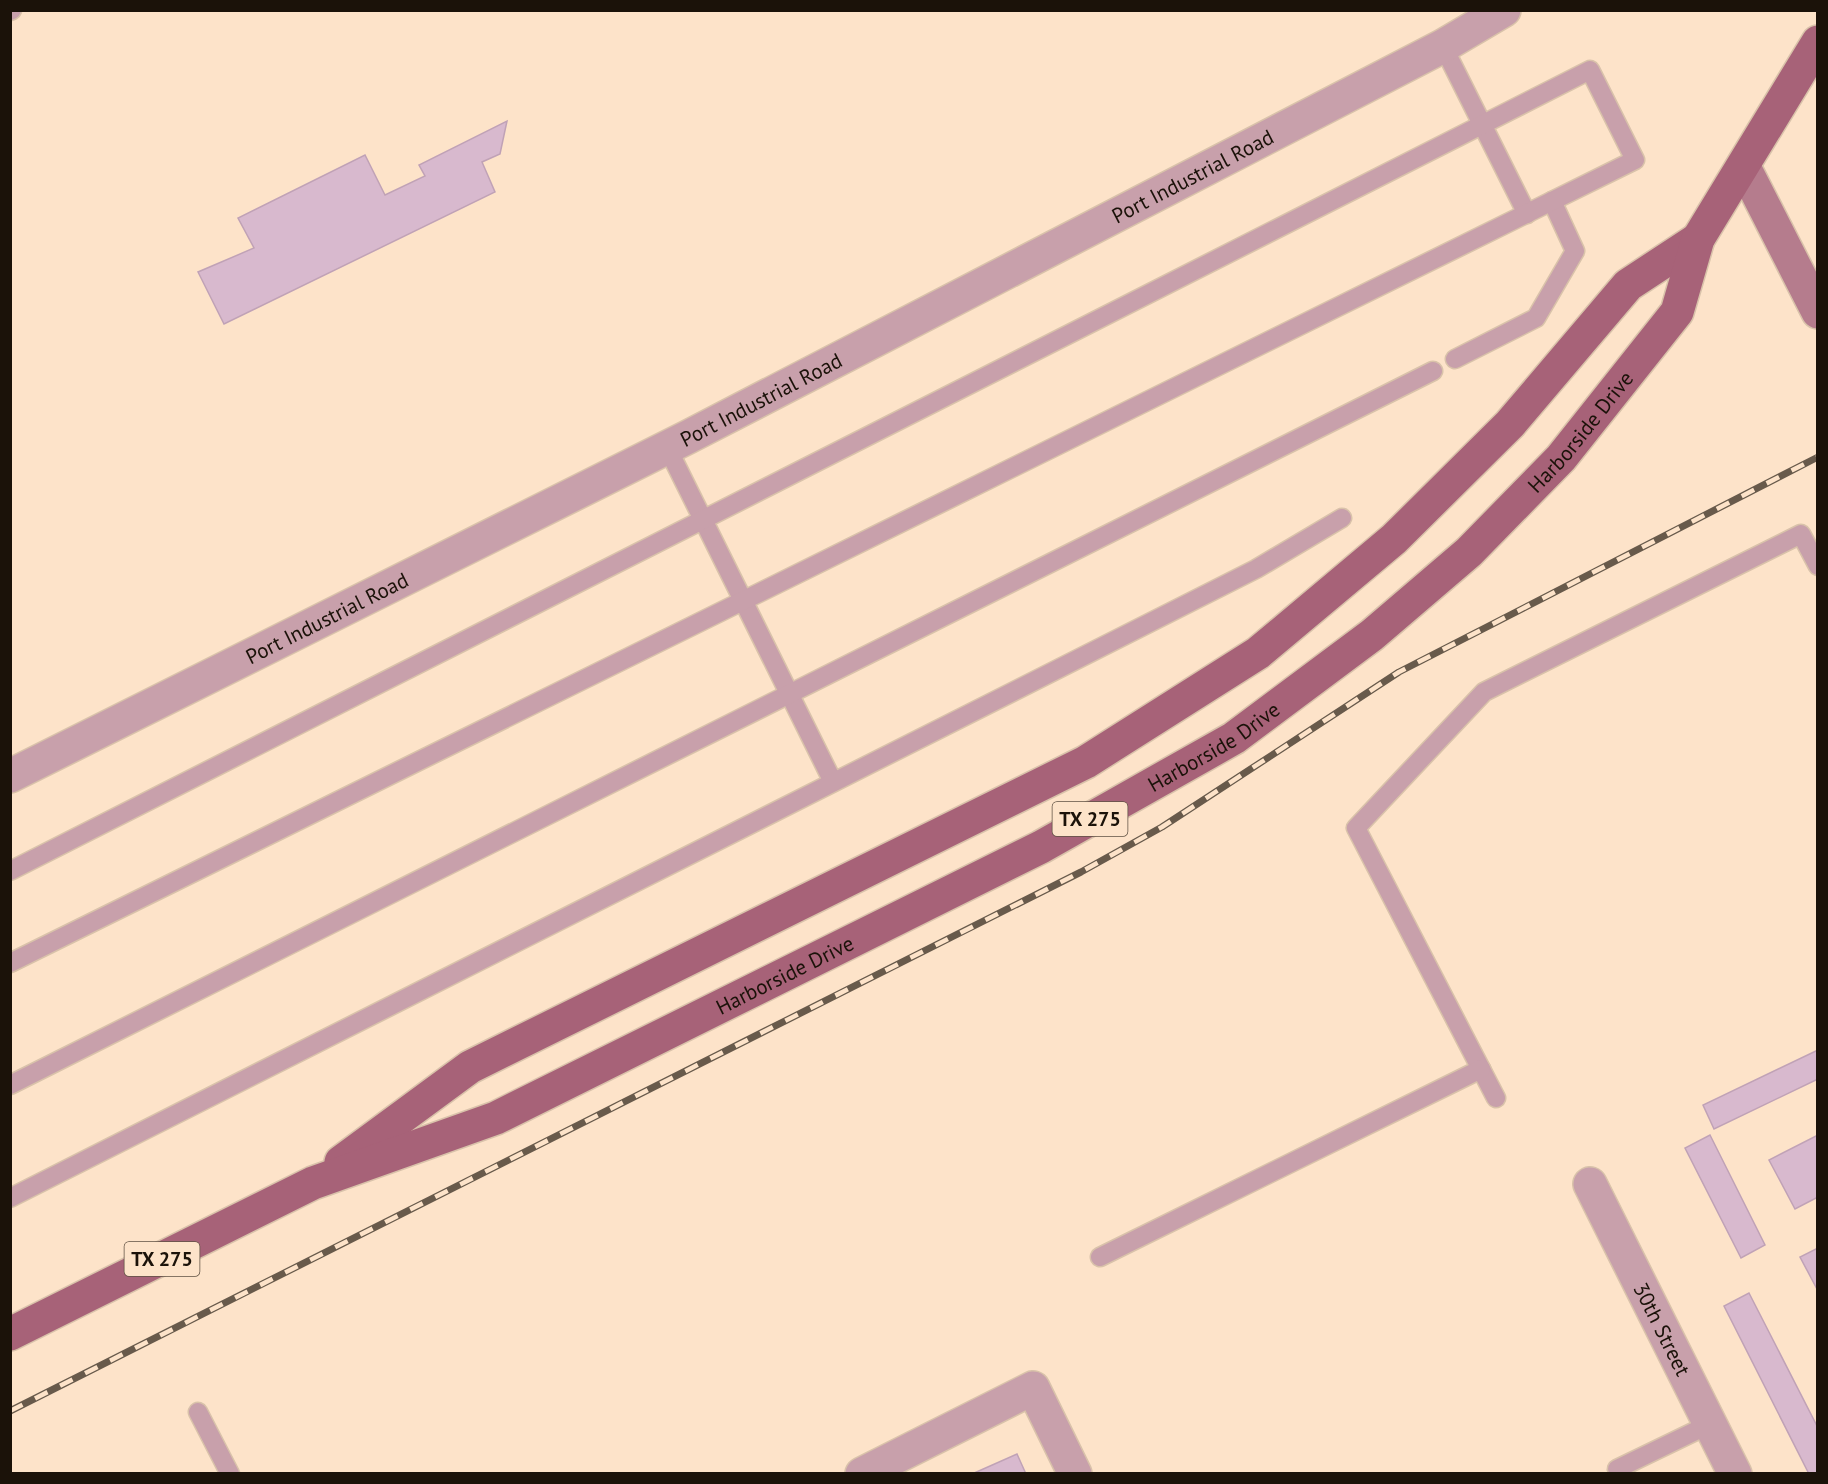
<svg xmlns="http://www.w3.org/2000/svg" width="1828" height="1484" font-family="'PT Sans',sans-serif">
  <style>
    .building { fill: #d8b9ce; stroke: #c0a2b6; stroke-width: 1.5 }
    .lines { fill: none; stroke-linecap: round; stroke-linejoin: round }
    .lane-casing { stroke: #d9c2aa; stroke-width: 21 }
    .street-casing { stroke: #d9c2aa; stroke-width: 36 }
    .secondary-casing { stroke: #d9c2aa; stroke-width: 36 }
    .primary-casing { stroke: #d9c2aa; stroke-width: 36 }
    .lane { stroke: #c8a0ab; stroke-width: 18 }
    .street { stroke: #c8a0ab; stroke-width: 33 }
    .secondary { stroke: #b57c8d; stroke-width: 33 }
    .primary { stroke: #a76278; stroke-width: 33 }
    .rail-casing { stroke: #685a4b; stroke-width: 7 }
    .rail { stroke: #fde3c9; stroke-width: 4.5; stroke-dasharray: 14; stroke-linecap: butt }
    .labels { text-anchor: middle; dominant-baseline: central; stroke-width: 4.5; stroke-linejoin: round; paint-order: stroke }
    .shield { fill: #fde3c9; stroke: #5f5143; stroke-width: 1.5 }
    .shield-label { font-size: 20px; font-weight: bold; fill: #1b1209 }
    .street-label { font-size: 21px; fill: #1b1209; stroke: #fde3c9 }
  </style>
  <rect width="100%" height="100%" fill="#fde3c9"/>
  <g class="building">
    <polygon points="507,121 500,154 482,162 495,192 224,324 198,272 254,248 238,218 365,155 385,195 425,176 419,165"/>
    <polygon points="1818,1050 1818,1079 1714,1129 1703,1105"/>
    <polygon points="1710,1135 1765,1245 1741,1258 1685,1148"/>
    <polygon points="1818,1135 1818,1197 1795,1209 1769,1160"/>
    <polygon points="1818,1248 1818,1291 1800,1257"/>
    <polygon points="1749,1293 1818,1428 1818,1474 1809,1474 1724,1306"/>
    <polygon points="1017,1454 1026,1474 972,1474"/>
  </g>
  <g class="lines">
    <defs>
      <g id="lane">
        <polyline points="10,11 12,10"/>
        <polyline points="1443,46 1527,214"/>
        <polyline points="1455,359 1536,318 1575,251 1552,201"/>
        <polyline points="667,447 833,782"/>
        <polyline points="10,871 1590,70 1635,160 10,963"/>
        <polyline points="10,1085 1433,371"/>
        <polyline points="1496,1098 1356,828 1484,692 1801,534 1818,566"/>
        <polyline points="10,1198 1256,569 1342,518"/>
        <polyline points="1100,1257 1481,1069"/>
        <polyline points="198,1412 230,1474"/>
        <polyline points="1617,1469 1710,1424"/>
      </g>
      <g id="street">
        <path id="s1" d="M10,776L688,437L1443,46L1504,10"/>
        <path id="s2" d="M1590,1184L1735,1474"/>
        <polyline points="862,1474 1033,1388 1075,1474"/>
      </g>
      <polyline id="secondary" points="1744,167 1818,312"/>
      <g id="primary">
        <polyline points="341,1162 470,1067 1086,762 1258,653 1394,539 1510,424 1628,285 1698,239"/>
        <path id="s3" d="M10,1334L313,1183L496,1118L1041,847L1234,738L1372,635L1469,552L1561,458L1677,312L1698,239L1818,42"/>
      </g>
    </defs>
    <use href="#lane" class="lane-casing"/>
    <use href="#street" class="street-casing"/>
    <use href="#secondary" class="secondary-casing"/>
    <use href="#primary" class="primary-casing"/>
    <use href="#lane" class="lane"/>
    <use href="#street" class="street"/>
    <use href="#secondary" class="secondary"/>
    <use href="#primary" class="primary"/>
    <defs>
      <polyline id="rail" points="10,1411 1081,872 1162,827 1399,672 1818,457"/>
    </defs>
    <use href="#rail" class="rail-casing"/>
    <use href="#rail" class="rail"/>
  </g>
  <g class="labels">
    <g class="shield">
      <rect x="1052.5" y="802" width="75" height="34" rx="4.5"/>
      <rect x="124.5" y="1242" width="75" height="34" rx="4.5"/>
    </g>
    <g class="shield-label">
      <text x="1090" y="819">TX 275</text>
      <text x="162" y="1259">TX 275</text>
    </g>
    <g class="street-label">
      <text stroke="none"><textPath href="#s1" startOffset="1326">Port Industrial Road</textPath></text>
      <text stroke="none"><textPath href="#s1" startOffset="840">Port Industrial Road</textPath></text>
      <text stroke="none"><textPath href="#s3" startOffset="1827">Harborside Drive</textPath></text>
      <text stroke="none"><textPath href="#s1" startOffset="354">Port Industrial Road</textPath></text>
      <text stroke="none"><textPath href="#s3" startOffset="1341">Harborside Drive</textPath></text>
      <text stroke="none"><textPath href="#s3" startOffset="855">Harborside Drive</textPath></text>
      <text stroke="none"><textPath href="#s2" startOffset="162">30th Street</textPath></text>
    </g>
  </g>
  <rect width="1828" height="1484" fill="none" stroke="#1b1209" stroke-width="24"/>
</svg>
